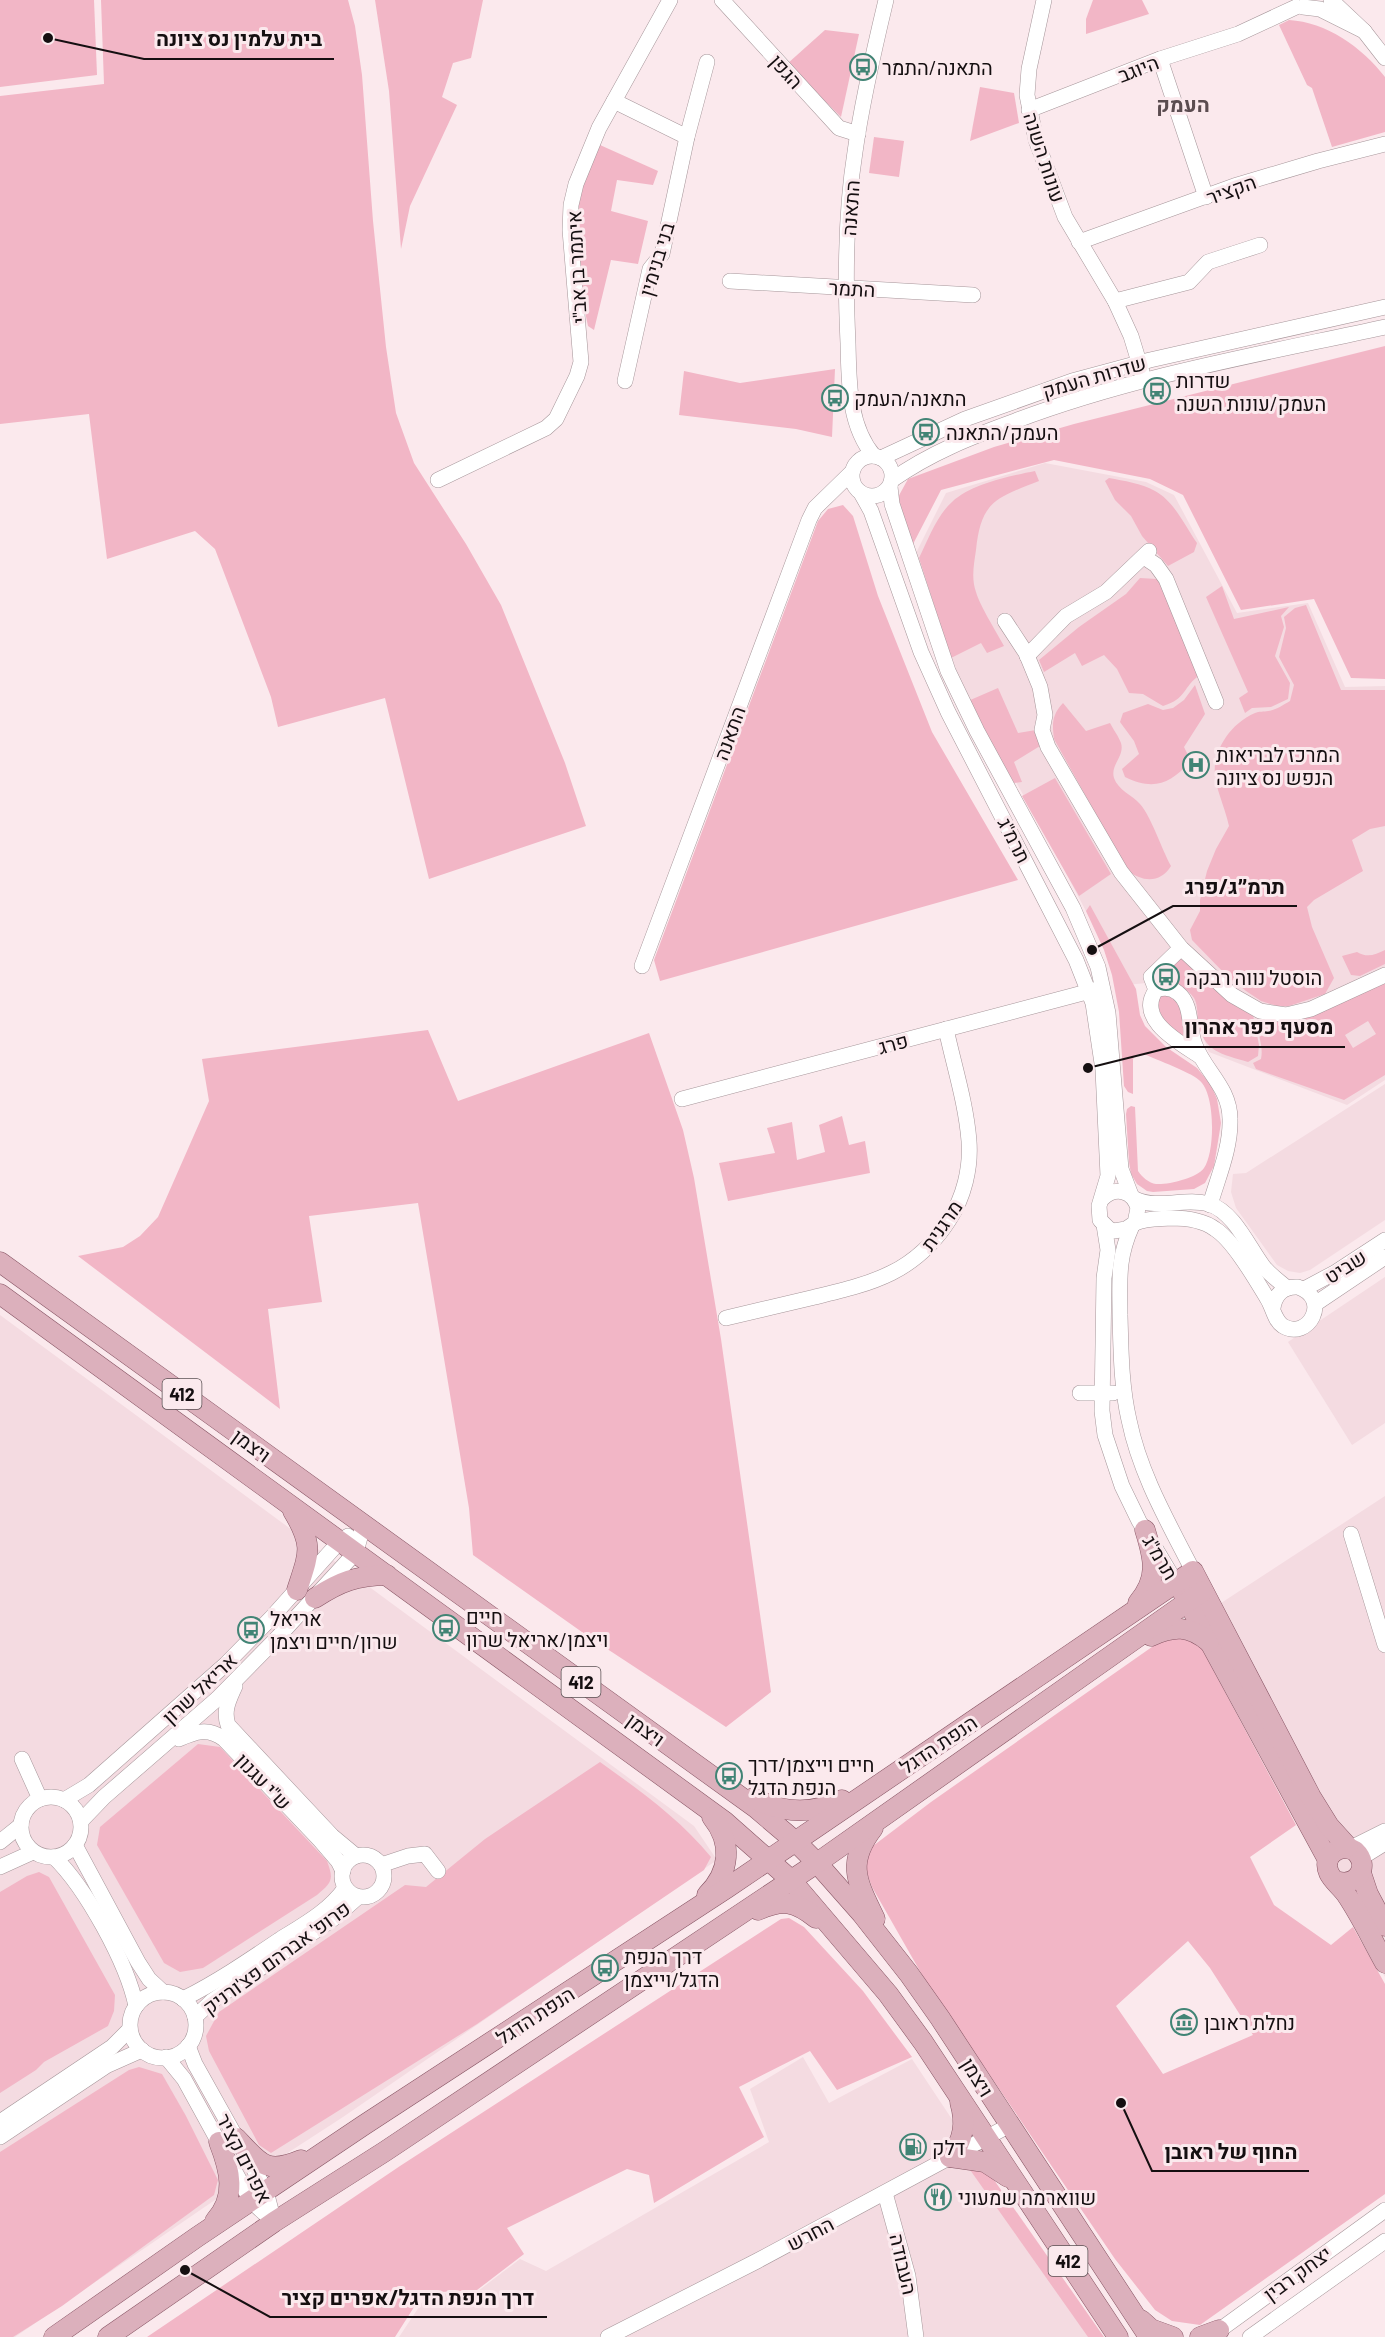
<svg xmlns="http://www.w3.org/2000/svg" width="1385" height="2337" font-family="Barlow,Heebo,sans-serif">
  <style>
    .built { fill: #f4dbe1 }
    .green { fill: #f2b6c6; fill-rule: evenodd }
    .lines { fill: none; stroke-linecap: round; stroke-linejoin: round }
    .minor-casing { stroke: #a6969a; stroke-width: 16 }
    .major-casing { stroke: #875564; stroke-width: 21 }
    .minor { stroke: #fff; stroke-width: 15 }
    .major { stroke: #dcb0bc; stroke-width: 20 }
    .labels { text-anchor: middle; dominant-baseline: central; stroke-width: 6; stroke-linejoin: round; paint-order: stroke }
    .shield { fill: #fbe9ed; stroke: #5a5053; stroke-width: 1.5 }
    .shield-label { font-size: 18px; font-weight: bold; fill: #150f11 }
    .poi-label { font-size: 20px; fill: #150f11; stroke: #fbe9ed; text-anchor: start }
    .street-label { font-size: 20px; fill: #150f11; stroke: #fbe9ed }
    .neighbourhood-label { font-size: 21px; font-weight: bold; fill: #5b4c50; stroke: #fbe9ed }
    .leader { fill: none; stroke: #150f11; stroke-width: 2 }
    .callout-dot { fill: #150f11; stroke: #fbe9ed; stroke-width: 2 }
    .callout-label { font-size: 21px; text-anchor: middle; font-weight: bold; fill: #150f11; stroke: #fbe9ed; stroke-width: 6; stroke-linejoin: round; paint-order: stroke }
  </style>
  <rect width="100%" height="100%" fill="#fbe9ed"/>
  <g class="built">
    <polygon points="1045,463 1146,482 1174,495 1237,613 1308,603 1345,687 1385,686 1385,1080 1347,1105 1209,1052 1187,997 1169,981 1125,985 1050,843 961,683 914,557 946,493"/>
    <polygon points="1385,1084 1385,1220 1310,1270 1300,1273 1288,1271 1277,1265 1236,1208 1231,1192 1233,1174 1246,1173"/>
    <polygon points="1385,1277 1385,1423 1352,1445 1288,1342"/>
    <polygon points="0,1315 694,1826 717,1860 343,2117 212,2202 15,2337 0,2337"/>
    <polygon points="1385,1496 1385,1977 1192,1622"/>
    <polygon points="803,2057 829,2103 912,2059 1046,2261 1092,2337 399,2337 427,2295 478,2291 520,2259 546,2271 769,2142 750,2089"/>
  </g>
  <g class="green">
    <polygon points="0,0 94,0 97,75 0,87"/>
    <polygon points="101,0 348,0 355,26 362,75 373,221 386,347 396,413 414,463 466,544 501,605 565,763 586,826 429,879 385,698 278,727 271,697 215,549 195,531 107,559 89,414 0,424 0,96 104,84"/>
    <polygon points="375,0 483,0 471,58 453,63 442,97 457,105 410,206 401,249 389,91"/>
    <polygon points="1093,0 1142,0 1149,14 1086,34 1086,19"/>
    <path d="M1289,20C1326,22 1362,47 1385,77V132L1332,147L1312,88L1307,85L1279,25Z"/>
    <polygon points="825,30 859,34 841,117 787,64"/>
    <polygon points="980,87 1014,93 1019,123 970,141"/>
    <polygon points="874,137 904,141 899,177 869,173"/>
    <path d="M600,145L658,171L653,185L617,180L611,211L648,221L638,264L611,260L594,330L588,326C580,287 572,241 579,201C582,182 592,163 600,145Z"/>
    <polygon points="1385,346 1385,679 1351,678 1314,599 1241,610 1183,495 1150,479 1054,460 941,490 911,548 897,499 908,479 994,447 1074,424"/>
    <polygon points="835,369 832,437 796,429 679,415 684,371 740,383"/>
    <path d="M1035,471L1039,481C996,498 981,501 976,550C974,564 971,578 976,592C980,606 996,631 1004,646L987,653L981,643L951,658L919,558C928,540 937,515 952,502C971,484 1010,476 1035,471Z"/>
    <path d="M1109,478C1124,481 1141,483 1155,491C1174,501 1185,526 1197,543L1194,552L1168,566L1142,536L1131,516L1115,500L1105,481Z"/>
    <polygon points="843,505 853,516 878,596 932,732 1018,880 660,981 654,960 818,521 828,509"/>
    <path d="M1140,578L1157,579L1162,586L1200,675C1183,686 1187,699 1163,706L1143,694L1129,693L1117,669L1104,655L1082,666L1075,653L1044,672L1039,660L1079,627L1126,594Z"/>
    <polygon points="1222,586 1234,619 1289,607 1281,616 1284,627 1275,656 1290,683 1288,699 1271,707 1252,708 1245,713 1239,698 1248,692 1206,597"/>
    <path d="M1306,605L1341,690H1385V826L1370,829L1352,840L1363,871L1314,900L1307,907L1312,927L1334,978L1325,994L1289,1006H1277L1261,1001L1246,991L1226,975L1192,940L1190,930L1200,911V900L1207,871L1216,849L1229,826C1221,791 1203,771 1226,737C1233,727 1243,718 1255,713C1259,711 1264,712 1268,711C1276,710 1283,705 1290,701L1294,685L1279,657L1286,628L1284,617L1295,608Z"/>
    <path d="M1195,685L1205,714L1184,747L1191,761C1170,784 1154,791 1125,777L1122,769L1139,754L1134,741L1120,722L1123,713L1148,704L1163,710L1173,708L1184,700Z"/>
    <polygon points="998,688 1018,733 1036,730 1040,746 1014,762 1022,782 1014,783 968,701"/>
    <path d="M1063,703L1086,731L1110,723C1113,729 1119,737 1121,743C1125,756 1110,765 1114,778C1118,790 1132,795 1140,804C1151,816 1162,850 1171,866C1160,884 1142,882 1127,870L1054,739C1052,723 1052,715 1063,703Z"/>
    <polygon points="1055,778 1111,874 1079,896 1022,796"/>
    <path d="M1090,905L1136,989L1140,1015L1145,1026L1166,1047L1197,1068L1211,1085L1217,1099L1221,1123L1214,1166L1205,1183L1194,1189L1153,1192L1147,1191L1137,1184L1131,1174L1129,1162L1126,1114L1127,1109L1131,1106L1135,1107L1138,1171C1142,1177 1149,1183 1156,1184C1168,1185 1197,1178 1204,1168C1215,1153 1216,1093 1199,1080C1188,1071 1159,1061 1144,1054L1136,1055L1133,1059V1094L1128,1092L1124,1086L1119,1012L1112,975L1104,950L1086,911Z"/>
    <path d="M1385,950V964L1360,976L1351,975L1342,956L1357,952C1367,958 1375,955 1385,950Z"/>
    <path d="M1180,957L1237,1007L1253,1015L1259,1045L1258,1056L1248,1062C1222,1054 1203,1052 1198,1021C1197,1013 1198,1005 1194,998C1188,989 1176,983 1168,977L1166,972Z"/>
    <path d="M1385,982V1075L1344,1100L1256,1069L1253,1063L1261,1059C1264,1045 1256,1033 1258,1018L1290,1023ZM1368,1021L1376,1034L1353,1048L1345,1035Z"/>
    <path d="M1165,994C1182,1001 1182,1016 1185,1033L1183,1036C1168,1025 1157,1017 1158,998Z"/>
    <polygon points="428,1030 458,1101 649,1033 683,1130 694,1178 721,1339 771,1692 726,1727 589,1637 473,1555 469,1508 418,1203 309,1216 322,1302 268,1309 280,1409 78,1256 123,1247 140,1236 158,1217 209,1101 202,1059"/>
    <polygon points="842,1116 849,1145 865,1141 870,1173 728,1201 719,1163 775,1153 767,1128 792,1122 797,1160 825,1152 819,1125"/>
    <path d="M1169,1635L1195,1636L1296,1825L1250,1857L1274,1905L1331,1945L1353,1927L1385,1984V2194L1200,2325L1172,2321L1155,2310L1115,2259L925,1980L872,1887L864,1865L869,1849L931,1802ZM1188,1941L1210,1968L1253,2035L1163,2074L1116,2006Z"/>
    <path d="M198,1744L220,1747L327,1861C334,1880 332,1882 317,1895L203,1968L180,1972L164,1963L97,1845L100,1827Z"/>
    <path d="M600,1762C639,1790 680,1819 711,1857L704,1870L477,2024L271,2153L259,2145L209,2051L206,2036L219,2012L405,1885L426,1887L485,1839Z"/>
    <polygon points="39,1872 49,1877 115,1995 114,2011 108,2026 44,2062 36,2070 0,2093 0,1892 27,1876"/>
    <polygon points="789,1918 804,1927 863,1991 912,2057 837,2090 810,2051 739,2087 764,2137 654,2203 649,2175 627,2169 507,2228 524,2254 477,2290 423,2293 395,2337 147,2337 400,2166 781,1919"/>
    <polygon points="139,2067 162,2074 186,2116 218,2180 214,2195 62,2306 13,2337 0,2337 0,2152 129,2070"/>
    <polygon points="968,2167 985,2167 1104,2337 1088,2337"/>
  </g>
  <g class="lines">
    <defs>
      <g id="minor">
        <polyline points="722,0 839,128 858,134"/>
        <polyline points="1044,0 1029,69 1027,95 1036,140 1065,217 1115,301 1131,336 1142,372"/>
        <polyline points="1303,7 1320,9 1364,31 1331,0"/>
        <polyline points="1364,31 1385,58"/>
        <polyline points="1160,59 1206,197"/>
        <polyline points="614,101 687,137"/>
        <polyline points="1029,110 1160,59 1238,34 1296,7"/>
        <polyline points="1079,242 1234,186 1318,161 1385,144"/>
        <polyline points="730,281 973,295"/>
        <polyline points="1115,301 1189,282 1208,262 1260,245"/>
        <polyline points="625,381 650,269 662,254 687,137 707,62"/>
        <circle cx="872" cy="476" r="20"/>
        <path d="M874,456C848,425 849,381 848,343C845,280 845,215 855,152C862,101 874,50 886,0"/>
        <polyline points="881,458 965,419 1072,381 1150,360 1385,307"/>
        <polyline points="438,480 546,428 556,419 577,376 581,362 570,230 571,205 576,184 599,128 670,0"/>
        <path d="M892,480C930,453 971,437 1015,421C1134,376 1261,354 1385,327"/>
        <polyline points="890,487 892,504 948,671 977,731 1073,908 1098,967 1108,1013 1121,1169 1131,1195"/>
        <path d="M861,493L871,511L921,652L948,712L1076,960L1093,1003L1103,1070L1108,1176L1099,1206L1100,1220L1109,1229L1114,1231L1126,1229L1135,1223L1138,1208C1133,1190 1115,1186 1102,1199"/>
        <polyline points="1144,557 1156,565 1166,579 1216,702"/>
        <polyline points="1005,621 1026,653 1040,687 1045,715 1042,730 1048,747 1121,872 1181,948 1232,995 1260,1011 1286,1015 1311,1009 1385,975"/>
        <polyline points="1027,656 1066,616 1106,592 1149,551"/>
        <polyline points="642,966 809,520 815,508 852,472"/>
        <polyline points="1156,990 1151,977 1181,948"/>
        <path d="M1201,1057C1181,1043 1135,1020 1156,990C1164,987 1171,987 1178,993C1193,1005 1188,1028 1195,1045C1205,1071 1230,1088 1230,1119C1231,1148 1218,1177 1210,1205"/>
        <polyline points="682,1099 1098,989"/>
        <path d="M1135,1199C1158,1210 1185,1197 1209,1204C1234,1212 1248,1246 1263,1266C1270,1275 1279,1281 1287,1288"/>
        <path d="M1135,1223C1147,1218 1159,1219 1171,1218C1186,1218 1203,1220 1215,1229C1233,1240 1256,1280 1267,1298C1273,1307 1274,1320 1283,1326C1308,1341 1332,1299 1298,1287C1284,1286 1275,1294 1273,1308"/>
        <polyline points="1104,1225 1108,1250 1104,1278 1102,1411 1105,1435 1122,1486 1139,1521 1175,1581"/>
        <path d="M1132,1226C1117,1259 1120,1280 1120,1315C1121,1350 1121,1385 1129,1420C1140,1474 1168,1522 1193,1571"/>
        <polyline points="1304,1289 1336,1272 1385,1240"/>
        <polyline points="1315,1304 1385,1257"/>
        <path d="M726,1318C756,1311 785,1304 815,1297C873,1283 915,1273 949,1220C964,1197 971,1168 969,1141C966,1103 954,1066 946,1029"/>
        <polyline points="1080,1393 1113,1393"/>
        <polyline points="1351,1534 1385,1645"/>
        <path d="M235,1686C229,1700 223,1710 228,1725L332,1836L356,1856"/>
        <path d="M179,1739C195,1732 208,1727 224,1739L320,1840L338,1861L343,1871"/>
        <polyline points="22,1759 40,1799"/>
        <circle cx="51" cy="1827" r="30"/>
        <polyline points="64,1800 89,1785 226,1664 272,1617 340,1541 348,1536"/>
        <polyline points="81,1821 104,1797 217,1699 278,1637 356,1552 363,1526"/>
        <polyline points="0,1842 21,1825"/>
        <polyline points="75,1845 138,1962 149,1979 163,1992"/>
        <polyline points="1351,1848 1385,1831"/>
        <circle cx="363" cy="1876" r="21"/>
        <path d="M54,1857C86,1888 127,1963 136,2006"/>
        <polyline points="1361,1858 1385,1843"/>
        <polyline points="381,1865 408,1856 425,1854 438,1871"/>
        <polyline points="0,1867 33,1852"/>
        <circle cx="163" cy="2025" r="33"/>
        <path d="M183,1999C217,1982 248,1961 279,1940C303,1925 329,1911 345,1888"/>
        <polyline points="195,2017 212,2001 333,1919 358,1897"/>
        <polyline points="188,2046 195,2064 266,2191 274,2222"/>
        <polyline points="166,2057 184,2079 251,2201 274,2222"/>
        <polyline points="0,2122 112,2047 130,2029"/>
        <polyline points="0,2137 106,2066 142,2050"/>
        <polyline points="885,2193 908,2276 916,2337"/>
        <polyline points="608,2337 757,2261 1010,2125"/>
        <polyline points="1210,2337 1385,2210"/>
        <polyline points="1250,2337 1385,2241"/>
      </g>
      <g id="major">
        <polyline points="0,1262 756,1808 796,1842 817,1863 862,1914 909,1974 940,2018 1149,2337"/>
        <polyline points="0,1294 724,1821 791,1880 888,1994 923,2042 1118,2337"/>
        <path d="M293,1511C314,1546 309,1553 297,1590"/>
        <polyline points="1182,1591 1328,1860"/>
        <path d="M315,1598C341,1581 356,1576 387,1575"/>
        <path d="M1138,1603C1159,1578 1154,1559 1145,1530"/>
        <path d="M1151,1636C1174,1626 1189,1625 1209,1642"/>
        <path d="M753,1798C782,1813 812,1815 842,1800"/>
        <path d="M873,1828C845,1864 858,1883 875,1919"/>
        <polyline points="1361,1873 1368,1894 1385,1926"/>
        <path d="M1336,1881C1357,1888 1371,1866 1355,1851C1340,1843 1321,1855 1329,1873C1332,1880 1341,1887 1346,1894C1361,1916 1372,1940 1385,1963"/>
        <path d="M707,1895C730,1872 733,1843 712,1817"/>
        <path d="M758,1910C783,1899 795,1901 816,1918"/>
        <path d="M236,2138C260,2163 265,2175 301,2160"/>
        <polyline points="950,2157 985,2162 1008,2177"/>
        <path d="M950,2157C964,2140 966,2123 960,2102"/>
        <path d="M215,2221C237,2197 230,2170 219,2142"/>
        <polyline points="1141,2320 1151,2329 1173,2337"/>
        <polyline points="54,2337 197,2237 364,2125 727,1888 1193,1571 1311,1797 1329,1826 1348,1847"/>
        <polyline points="108,2337 274,2222 384,2152 817,1863 1203,1591"/>
        <polyline points="1200,2337 1219,2330"/>
      </g>
    </defs>
    <use href="#minor" class="minor-casing"/>
    <use href="#major" class="major-casing"/>
    <use href="#minor" class="minor"/>
    <use href="#major" class="major"/>
  </g>
  <defs>
    <symbol id="bus-ring" viewBox="-11 -11 22 22"><circle r="9.5" fill="#fbe9ed" stroke="#418475" stroke-width="1.5"/><path d="M-5-6H5V4H4V6H2V4H-2V6H-4V4H-5ZM-3.5-4V0h7V-4ZM-3.5 1.2v1.5H-2V1.2ZM2 1.2v1.5H3.5V1.2Z" fill="#418475"/></symbol>
    <symbol id="hospital-ring" viewBox="-11 -11 22 22"><circle r="9.5" fill="#fbe9ed" stroke="#418475" stroke-width="1.5"/><path d="M-5-5h3v3.5h4V-5h3V5h-3V1.5h-4V5h-3Z" fill="#418475"/></symbol>
    <symbol id="museum-ring" viewBox="-11 -11 22 22"><circle r="9.5" fill="#fbe9ed" stroke="#418475" stroke-width="1.5"/><path d="M0-6L6-3V-2H-6V-3ZM-5-1h2V3h-2ZM-1-1h2V3h-2ZM3-1h2V3H3ZM-6 4H6V6H-6Z" fill="#418475"/></symbol>
    <symbol id="fuel-ring" viewBox="-11 -11 22 22"><circle r="9.5" fill="#fbe9ed" stroke="#418475" stroke-width="1.5"/><path d="M-5.5-6h7V0h2V4h1.3V-2.5L3-4.5l.8-.8L6-3V5H2.5V1h-1V6h-7ZM-4.2-4.7v3.2H.2V-4.7Z" fill="#418475"/></symbol>
    <symbol id="restaurant-ring" viewBox="-11 -11 22 22"><circle r="9.5" fill="#fbe9ed" stroke="#418475" stroke-width="1.5"/><path d="M-5-6h1v4h1v-4h1v4h1v-4h1v5L-1.5 .5V6h-2V.5L-5-1ZM5-6V6H3V1.5H1.5Q1.5-4 5-6Z" fill="#418475"/></symbol>
  </defs>
  <g fill-rule="evenodd">
    <use href="#bus-ring" x="848" y="52" width="30" height="30"/>
    <use href="#bus-ring" x="1142" y="376" width="30" height="30"/>
    <use href="#bus-ring" x="820" y="383" width="30" height="30"/>
    <use href="#bus-ring" x="911" y="417" width="30" height="30"/>
    <use href="#hospital-ring" x="1181" y="750" width="30" height="30"/>
    <use href="#bus-ring" x="1151" y="962" width="30" height="30"/>
    <use href="#bus-ring" x="431" y="1613" width="30" height="30"/>
    <use href="#bus-ring" x="236" y="1615" width="30" height="30"/>
    <use href="#bus-ring" x="714" y="1761" width="30" height="30"/>
    <use href="#bus-ring" x="590" y="1953" width="30" height="30"/>
    <use href="#museum-ring" x="1169" y="2007" width="30" height="30"/>
    <use href="#fuel-ring" x="898" y="2132" width="30" height="30"/>
    <use href="#restaurant-ring" x="923" y="2182" width="30" height="30"/>
  </g>
  <g class="labels">
    <g class="shield">
      <rect x="162.5" y="1379" width="39" height="30" rx="4.5"/>
      <rect x="561.5" y="1667" width="39" height="30" rx="4.5"/>
      <rect x="1048.5" y="2246" width="39" height="30" rx="4.5"/>
    </g>
    <g class="shield-label">
      <text x="182" y="1394">412</text>
      <text x="581" y="1682">412</text>
      <text x="1068" y="2261">412</text>
    </g>
    <g class="poi-label">
      <text x="882" y="67">התאנה/התמר</text>
      <text x="1176" y="380">שדרות<tspan x="1176" dy="23">העמק/עונות השנה</tspan></text>
      <text x="854" y="398">התאנה/העמק</text>
      <text x="946" y="432">העמק/התאנה</text>
      <text x="1216" y="754">המרכז לבריאות<tspan x="1216" dy="23">הנפש נס ציונה</tspan></text>
      <text x="1186" y="977">הוסטל נווה רבקה</text>
      <text x="466" y="1616">חיים<tspan x="466" dy="23">ויצמן/אריאל שרון</tspan></text>
      <text x="270" y="1618">אריאל<tspan x="270" dy="23">שרון/חיים ויצמן</tspan></text>
      <text x="748" y="1764">חיים וייצמן/דרך<tspan x="748" dy="23">הנפת הדגל</tspan></text>
      <text x="624" y="1956">דרך הנפת<tspan x="624" dy="23">הדגל/וייצמן</tspan></text>
      <text x="1204" y="2022">נחלת ראובן</text>
      <text x="932" y="2147">דלק</text>
      <text x="958" y="2197">שווארמה שמעוני</text>
    </g>
    <g class="street-label">
      <text transform="translate(1138 68) rotate(-21)">היוגב</text>
      <text transform="translate(787 71) rotate(48)">הגפן</text>
      <text transform="translate(1045 157) rotate(72)">עונות השנה</text>
      <text transform="translate(1231 189) rotate(-20)">הקציר</text>
      <text transform="translate(850 208) rotate(-86)">התאנה</text>
      <text transform="translate(656 259) rotate(-73)">בני בנימין</text>
      <text transform="translate(576 267) rotate(-93)">איתמר בן אב"י</text>
      <text transform="translate(852 288) rotate(3)">התמר</text>
      <text transform="translate(1094 376) rotate(-16)">שדרות העמק</text>
      <text transform="translate(729 733) rotate(-70)">התאנה</text>
      <text transform="translate(1015 840) rotate(63)">תרמ"ג</text>
      <text transform="translate(893 1043) rotate(-15)">פרג</text>
      <text transform="translate(941 1225) rotate(-55)">מרגנית</text>
      <text transform="translate(1345 1266) rotate(-32)">שביט</text>
      <text transform="translate(252 1445) rotate(36)">ויצמן</text>
      <text transform="translate(1161 1557) rotate(59)">תרמ"ג</text>
      <text transform="translate(199 1688) rotate(-43)">אריאל שרון</text>
      <text transform="translate(646 1729) rotate(36)">ויצמן</text>
      <text transform="translate(938 1744) rotate(-34)">הנפת הדגל</text>
      <text transform="translate(264 1781) rotate(46)">ש"י עגנון</text>
      <text transform="translate(276 1957) rotate(-36)">פרופ' אברהם פצ'ורניק</text>
      <text transform="translate(535 2015) rotate(-33)">הנפת הדגל</text>
      <text transform="translate(978 2077) rotate(58)">ויצמן</text>
      <text transform="translate(245 2158) rotate(63)">אפרים קציר</text>
      <text transform="translate(810 2233) rotate(-28)">החרש</text>
      <text transform="translate(904 2264) rotate(77)">העבודה</text>
      <text transform="translate(1297 2273) rotate(-36)">יצחק רבין</text>
    </g>
    <g class="neighbourhood-label">
      <text x="1183" y="103">העמק</text>
    </g>
  </g>
  <path class="leader" d="M48 38L144 59H334M1092 950L1173 906H1297M1088 1068L1172 1047H1345M1121 2103L1152 2171H1309M185 2270L270 2317H547"/>
  <g class="callout-dot">
    <circle cx="48" cy="38" r="6"/>
    <circle cx="1092" cy="950" r="6"/>
    <circle cx="1088" cy="1068" r="6"/>
    <circle cx="1121" cy="2103" r="6"/>
    <circle cx="185" cy="2270" r="6"/>
  </g>
  <g class="callout-label">
    <text x="239" y="46">בית עלמין נס ציונה</text>
    <text x="1235" y="894">תרמ״ג/פרג</text>
    <text x="1259" y="1034">מסעף כפר אהרון</text>
    <text x="1231" y="2159">החוף של ראובן</text>
    <text x="408" y="2305">דרך הנפת הדגל/אפרים קציר</text>
  </g>
</svg>
